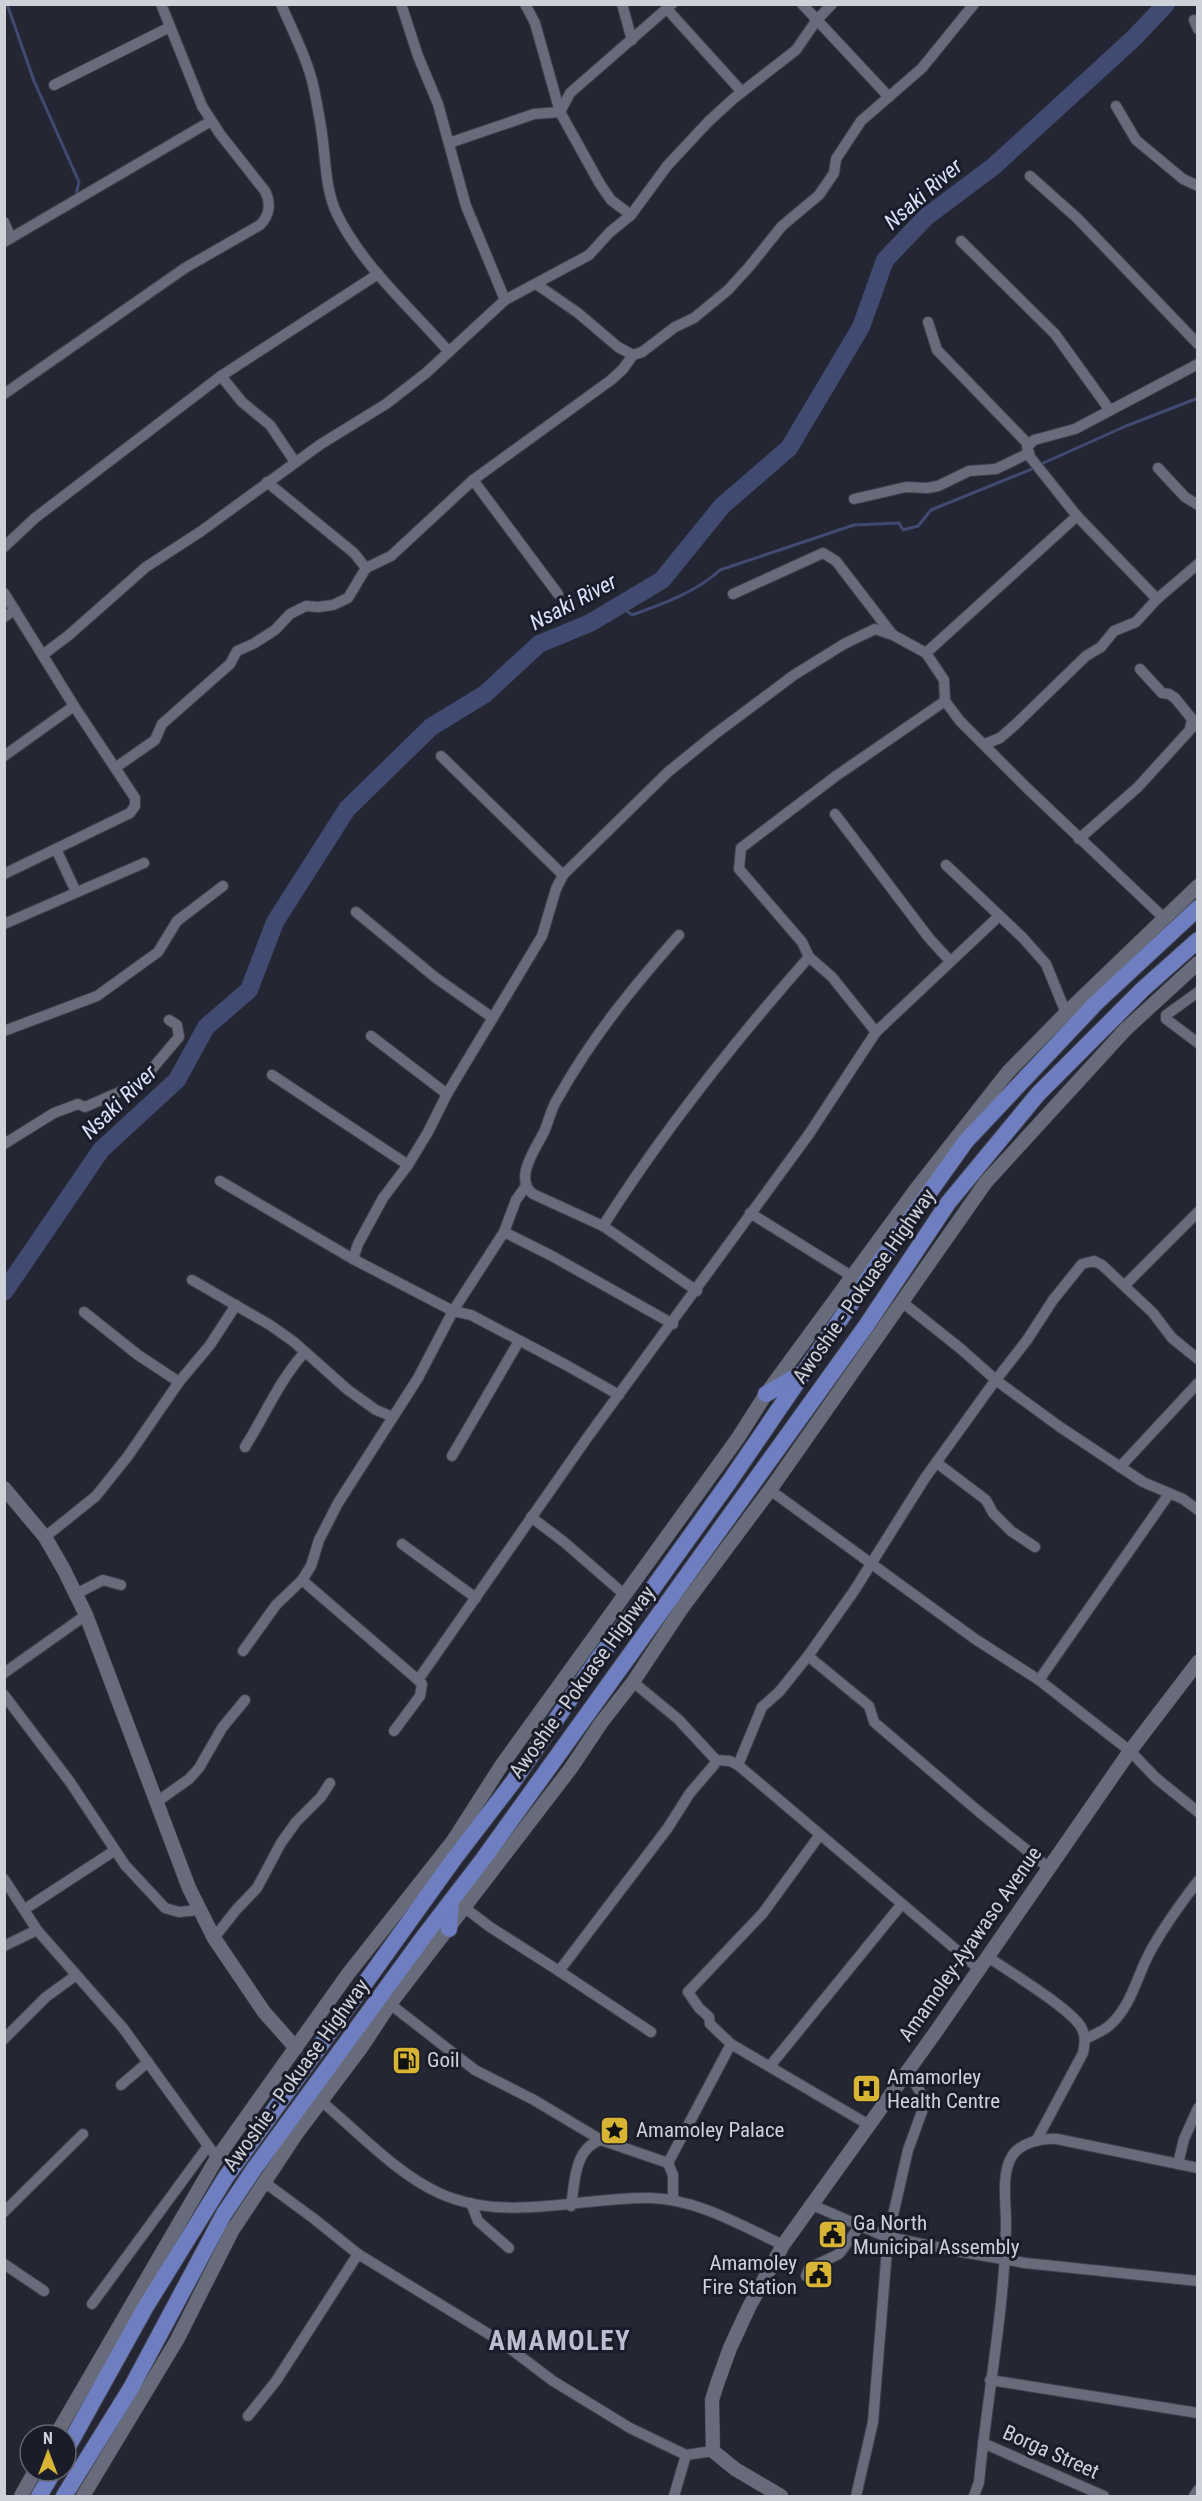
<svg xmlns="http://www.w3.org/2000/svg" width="1202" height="2501" font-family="'Roboto Condensed',sans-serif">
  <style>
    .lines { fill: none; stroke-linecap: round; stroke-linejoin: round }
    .stream { stroke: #414a70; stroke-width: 3 }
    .river { stroke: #414a70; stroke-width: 18 }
    .street-casing { stroke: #3f424c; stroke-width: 12 }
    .secondary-casing { stroke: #3f424c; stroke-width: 15 }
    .primary-casing { stroke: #3f424c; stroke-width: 18 }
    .street { stroke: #686c7a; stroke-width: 10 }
    .secondary { stroke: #686c7a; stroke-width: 14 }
    .primary { stroke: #6f7ec0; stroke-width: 16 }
    .labels { text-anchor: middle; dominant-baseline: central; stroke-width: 6; stroke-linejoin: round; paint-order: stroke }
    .street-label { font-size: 21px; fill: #cfd1d9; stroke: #1a1d29 }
    .poi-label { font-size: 21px; fill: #cfd1d9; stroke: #1a1d29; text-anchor: start }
    .water-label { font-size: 22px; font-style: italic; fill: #d9e1fc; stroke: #1a1d29 }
    .district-label { font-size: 27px; font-weight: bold; letter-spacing: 1.5px; fill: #babece; stroke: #1a1d29 }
  </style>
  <rect width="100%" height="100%" fill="#242733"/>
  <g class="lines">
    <g class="stream">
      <polyline points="7,4 34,81 79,182 76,195"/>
      <polyline points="1039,465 1126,426 1198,398"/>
      <path d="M620,606L632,615C664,603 695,593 720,570L854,525L899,523L903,530L918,526L931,510L1032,469"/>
    </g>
    <polyline class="river" points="4,1292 101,1150 177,1080 206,1027 249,990 275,922 347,809 431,727 485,694 539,644 590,623 662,580 722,506 789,448 861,327 885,260 926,217 994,166 1134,38 1166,4"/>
    <defs>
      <g id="street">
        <path d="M281,4C293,32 308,60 314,89C317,104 320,119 322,134C326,161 325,189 337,214C363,267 411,308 449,352"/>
        <polyline points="401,4 418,56 438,104 466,206 505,300"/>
        <polyline points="525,4 535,23 560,112 600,184 611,200 631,215"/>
        <polyline points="622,4 632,40"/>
        <polyline points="802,4 889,97"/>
        <polyline points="667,9 742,92"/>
        <polyline points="1194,20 1198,29"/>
        <polyline points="54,85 170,27"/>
        <polyline points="1116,106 1136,140 1183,179 1198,186"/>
        <polyline points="449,143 534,114 560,112 570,93 672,4"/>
        <polyline points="1030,176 1077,218 1198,344"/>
        <polyline points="4,222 11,238"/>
        <polyline points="961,241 1055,334 1109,409"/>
        <polyline points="4,242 211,121"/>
        <polyline points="536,284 578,313 618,347 633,355"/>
        <polyline points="928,322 937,350 1029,445"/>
        <polyline points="221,376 242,402 270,425 295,462"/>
        <path d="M4,394L185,268L260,225C270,215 271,203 265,191L220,134L202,106L161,4"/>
        <polyline points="1158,468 1185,497 1198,505"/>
        <polyline points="473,480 558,594"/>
        <polyline points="267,482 354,553 366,568"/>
        <polyline points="854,499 906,487 927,488 938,486 969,471 996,469 1029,453"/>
        <polyline points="4,547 35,518 221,376 378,274"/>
        <polyline points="4,593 74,706 135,798 135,806 130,813 4,874"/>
        <polyline points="733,594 823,553 836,561 892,634"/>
        <polyline points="1157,599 1077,516 1030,457 1027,447 1034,440 1075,429 1198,364"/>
        <polyline points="4,617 15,610"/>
        <polyline points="926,653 1077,516"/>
        <polyline points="44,654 69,635 146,567 200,532 321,444 386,404 426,373 505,300 589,255 610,232 631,215 667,166 708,122 733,99 796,50 816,21 832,4"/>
        <polyline points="1140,669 1162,693 1169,694 1175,698 1192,719 1190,729"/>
        <polyline points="985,744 1000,738 1016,724 1086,656 1101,647 1114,631 1136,622 1157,599 1198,564"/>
        <polyline points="4,756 74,706"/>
        <polyline points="441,756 563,875"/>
        <polyline points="115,768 155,740 162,724 230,664 237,651 253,644 275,630 290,614 306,606 318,607 333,605 348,598 366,568 391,556 473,480 611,380 623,369 633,355 642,352 675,327 694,318 728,290 749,267 782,226 819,195 834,173 836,159 861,121 922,68 974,4"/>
        <polyline points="835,814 929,938 950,961"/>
        <polyline points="1079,839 1138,787 1198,721"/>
        <polyline points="56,849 76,892"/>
        <polyline points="946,865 1023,938 1046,964 1066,1013"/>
        <polyline points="356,912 436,978 493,1018"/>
        <polyline points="4,924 144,863"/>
        <path d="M679,935C633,987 592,1037 558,1098C551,1108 549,1121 544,1132C536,1148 513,1179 533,1194L603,1226L697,1291"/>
        <polyline points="1198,992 1166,1015 1166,1019 1198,1043"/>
        <polyline points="4,1031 97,996 158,952 177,921 223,886"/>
        <polyline points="876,1032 832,977 809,957 802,942 739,869 741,848 836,776 945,701"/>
        <polyline points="371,1036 447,1094"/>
        <polyline points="272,1075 408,1165"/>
        <polyline points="4,1144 54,1113 78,1104 85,1107 140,1083 179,1037 177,1025 169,1020"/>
        <polyline points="220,1181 353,1259 453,1311 471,1315 566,1365 619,1395"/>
        <polyline points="750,1213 853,1277"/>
        <path d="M603,1226C663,1131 734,1042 809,957"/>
        <polyline points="504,1232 552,1256 673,1324"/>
        <polyline points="353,1259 358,1244 383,1198 408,1165 428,1132 447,1094 542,936 556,889 563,875 668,772 715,734 794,675 844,644 875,629 893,635 926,653 944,680 945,701 960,721 1028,789 1165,919"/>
        <polyline points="192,1280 270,1325 294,1342 348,1390 376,1410 393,1417"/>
        <polyline points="1125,1285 1198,1212"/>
        <polyline points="902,1302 961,1349 997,1381 1060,1427 1143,1482 1183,1499 1198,1510"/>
        <polyline points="84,1312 138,1355 179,1382"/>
        <path d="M245,1447C265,1415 279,1381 304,1353"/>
        <polyline points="452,1456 519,1341"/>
        <polyline points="937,1463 986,1500 993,1513 1011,1531 1035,1547"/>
        <polyline points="1120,1467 1198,1383"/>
        <polyline points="770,1490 975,1639 1039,1680 1130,1751 1156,1778 1198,1812"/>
        <polyline points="531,1517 564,1542 625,1595"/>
        <polyline points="45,1537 96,1496 128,1456 179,1382 210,1345 236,1305"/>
        <polyline points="402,1544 476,1598"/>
        <polyline points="302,1580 418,1680"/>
        <polyline points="76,1594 103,1580 121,1585"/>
        <polyline points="243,1651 276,1605 302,1580 311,1566 319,1540 338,1503 418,1378 453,1311 504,1232 516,1200 526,1186"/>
        <polyline points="808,1656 869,1706 874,1722 978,1811 1049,1868"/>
        <polyline points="4,1673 86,1615"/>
        <polyline points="1039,1680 1169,1494"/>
        <polyline points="633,1682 678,1719 716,1760 730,1761 738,1765 979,1969"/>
        <polyline points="4,1695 70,1782 125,1865 165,1908 179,1912 199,1910"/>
        <polyline points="394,1731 420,1696 422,1684 418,1680 587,1438 809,1134 876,1032 999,916"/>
        <polyline points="738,1765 762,1707 779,1692 808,1656 854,1591 925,1478 992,1385 1027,1340 1053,1300 1082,1264 1094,1261 1102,1265 1153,1313 1172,1338 1198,1359"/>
        <polyline points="158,1801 189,1779 199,1768 222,1728 245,1700"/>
        <polyline points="819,1836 763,1913 688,1992 699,2008 709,2017 710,2024 731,2044 869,2125"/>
        <polyline points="4,1879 37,1930 123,2028 217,2158"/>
        <polyline points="465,1908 490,1927 559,1971 667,1829 690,1793 714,1765 716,1760"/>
        <polyline points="25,1909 114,1851"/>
        <polyline points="214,1938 236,1910 257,1888 281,1843 296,1822 321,1797 330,1783"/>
        <polyline points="4,1946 37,1930"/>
        <path d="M988,1957C1008,1971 1070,2008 1081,2027C1086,2036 1085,2043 1083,2053L1036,2141"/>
        <polyline points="559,1971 651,2032"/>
        <polyline points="390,2004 475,2070 534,2100 601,2140"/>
        <polyline points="4,2039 46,1997 75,1976"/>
        <path d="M1085,2039C1093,2035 1103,2031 1109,2026C1132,2006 1137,1975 1151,1950C1165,1925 1181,1903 1198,1881"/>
        <polyline points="770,2066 901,1905"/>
        <polyline points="121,2085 148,2062"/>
        <path d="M321,2101C357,2131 397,2174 439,2193C507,2224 581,2196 651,2198C697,2199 742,2226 783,2245"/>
        <polyline points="668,2163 731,2044"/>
        <polyline points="1178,2164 1184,2139 1198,2108"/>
        <polyline points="264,2182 313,2218 358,2254 500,2341 553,2381 630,2428 686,2455 713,2451"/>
        <polyline points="471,2203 478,2221 509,2248"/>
        <polyline points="810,2204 884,2236 956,2251 1025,2263 1198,2281"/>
        <path d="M571,2206C575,2182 574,2148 601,2140L668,2163L673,2175V2200"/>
        <polyline points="4,2212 83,2134"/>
        <polyline points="4,2264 44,2291"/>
        <polyline points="806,2276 809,2268 839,2254 859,2227"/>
        <polyline points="92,2304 208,2146"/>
        <polyline points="990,2380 1198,2413"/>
        <polyline points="248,2416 276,2381 358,2254"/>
        <polyline points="983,2443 1104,2496"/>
        <polyline points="674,2496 686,2455"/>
        <polyline points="856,2496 873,2422 888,2237 908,2150 924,2106 924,2098 907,2071"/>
        <path d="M974,2496L979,2482C987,2396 1005,2309 1006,2223C1006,2204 1001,2173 1012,2156C1021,2142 1042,2138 1057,2139L1198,2168"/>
        <polyline points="1194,2496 1198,2490"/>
      </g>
      <g id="secondary">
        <polyline points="4,1488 45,1537 64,1570 86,1615 189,1888 214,1938 264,2012 296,2048"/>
        <polyline points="56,2435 217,2158 348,1974 453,1841 501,1766 738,1438 766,1394 917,1188 1008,1072 1066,1013 1198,886"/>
        <polyline points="21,2496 35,2471"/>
        <polyline points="83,2496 177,2340 232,2231 297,2133 361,2048 390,2004 571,1768 601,1723 633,1682 682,1608 770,1490 986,1182 1126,1029 1198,963"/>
        <polyline points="781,2496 735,2469 713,2451 712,2400 717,2384 730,2348 749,2307 783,2245 935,2033 1130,1751 1198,1662"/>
      </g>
      <g id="primary">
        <polyline points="766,1394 799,1375"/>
        <polyline points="449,1929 451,1901"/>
        <polyline points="66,2450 145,2308 226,2177 454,1859 513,1782 597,1660 653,1588 729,1482 874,1270 966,1141 1096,1003 1198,908"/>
        <polyline points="39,2496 54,2471"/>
        <polyline points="64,2496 131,2388 224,2214 254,2169 425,1935 484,1858 866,1326 948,1203 1038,1094 1143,989 1198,940"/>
      </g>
    </defs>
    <use href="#street" class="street-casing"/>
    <use href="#secondary" class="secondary-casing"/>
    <use href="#primary" class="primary-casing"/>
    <use href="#street" class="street"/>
    <use href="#secondary" class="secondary"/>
    <use href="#primary" class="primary"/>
  </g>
  <defs>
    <symbol id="fuel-square" viewBox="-11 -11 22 22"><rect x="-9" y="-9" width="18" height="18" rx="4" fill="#d8b434" stroke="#1a1d29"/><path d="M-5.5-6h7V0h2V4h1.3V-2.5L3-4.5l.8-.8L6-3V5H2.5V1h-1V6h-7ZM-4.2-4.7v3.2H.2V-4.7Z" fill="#111"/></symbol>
    <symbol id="hospital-square" viewBox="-11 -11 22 22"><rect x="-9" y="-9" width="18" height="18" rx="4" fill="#d8b434" stroke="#1a1d29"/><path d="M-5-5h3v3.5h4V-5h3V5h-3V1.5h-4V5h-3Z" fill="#111"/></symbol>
    <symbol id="sight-square" viewBox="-11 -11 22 22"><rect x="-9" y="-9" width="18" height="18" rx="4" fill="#d8b434" stroke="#1a1d29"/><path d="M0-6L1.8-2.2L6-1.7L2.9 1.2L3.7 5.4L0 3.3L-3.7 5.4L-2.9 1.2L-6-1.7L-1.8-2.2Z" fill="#111"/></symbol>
    <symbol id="civic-square" viewBox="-11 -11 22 22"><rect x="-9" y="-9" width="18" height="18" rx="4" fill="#d8b434" stroke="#1a1d29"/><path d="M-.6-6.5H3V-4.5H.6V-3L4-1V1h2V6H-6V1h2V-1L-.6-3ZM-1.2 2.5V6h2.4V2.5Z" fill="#111"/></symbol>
  </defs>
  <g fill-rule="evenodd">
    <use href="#fuel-square" x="390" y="2044" width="33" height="33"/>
    <use href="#hospital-square" x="850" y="2072" width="33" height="33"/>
    <use href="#sight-square" x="598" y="2114" width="33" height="33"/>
    <use href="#civic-square" x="816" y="2218" width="33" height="33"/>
    <use href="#civic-square" x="802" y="2258" width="33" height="33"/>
  </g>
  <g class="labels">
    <g class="street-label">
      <text transform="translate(864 1286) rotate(-55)">Awoshie - Pokuase Highway</text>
      <text transform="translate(582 1682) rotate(-54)">Awoshie - Pokuase Highway</text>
      <text transform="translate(970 1944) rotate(-55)">Amamoley-Ayawaso Avenue</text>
      <text transform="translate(296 2075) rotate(-54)">Awoshie - Pokuase Highway</text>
      <text transform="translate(1051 2452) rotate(24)">Borga Street</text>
    </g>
    <g class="poi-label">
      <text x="427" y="2060">Goil</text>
      <text x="887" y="2077">Amamorley<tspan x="887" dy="24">Health Centre</tspan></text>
      <text x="636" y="2130">Amamoley Palace</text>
      <text x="853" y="2223">Ga North<tspan x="853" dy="24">Municipal Assembly</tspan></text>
      <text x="797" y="2263" text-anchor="end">Amamoley<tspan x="797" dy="24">Fire Station</tspan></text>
    </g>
    <g class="water-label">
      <text transform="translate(923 194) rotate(-41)">Nsaki River</text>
      <text transform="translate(573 602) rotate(-28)">Nsaki River</text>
      <text transform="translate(119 1102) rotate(-44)">Nsaki River</text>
    </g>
    <g class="district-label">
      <text x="560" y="2341">AMAMOLEY</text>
    </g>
  </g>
  <rect width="1202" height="2501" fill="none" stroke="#cfd1d9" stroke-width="12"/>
  <g transform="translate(48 2453)"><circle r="28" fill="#1a1d29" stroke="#62656f" stroke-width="1.5"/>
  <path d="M0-4.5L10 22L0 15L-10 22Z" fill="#d8b434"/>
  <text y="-9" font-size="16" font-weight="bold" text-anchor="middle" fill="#cfd1d9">N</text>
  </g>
</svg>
